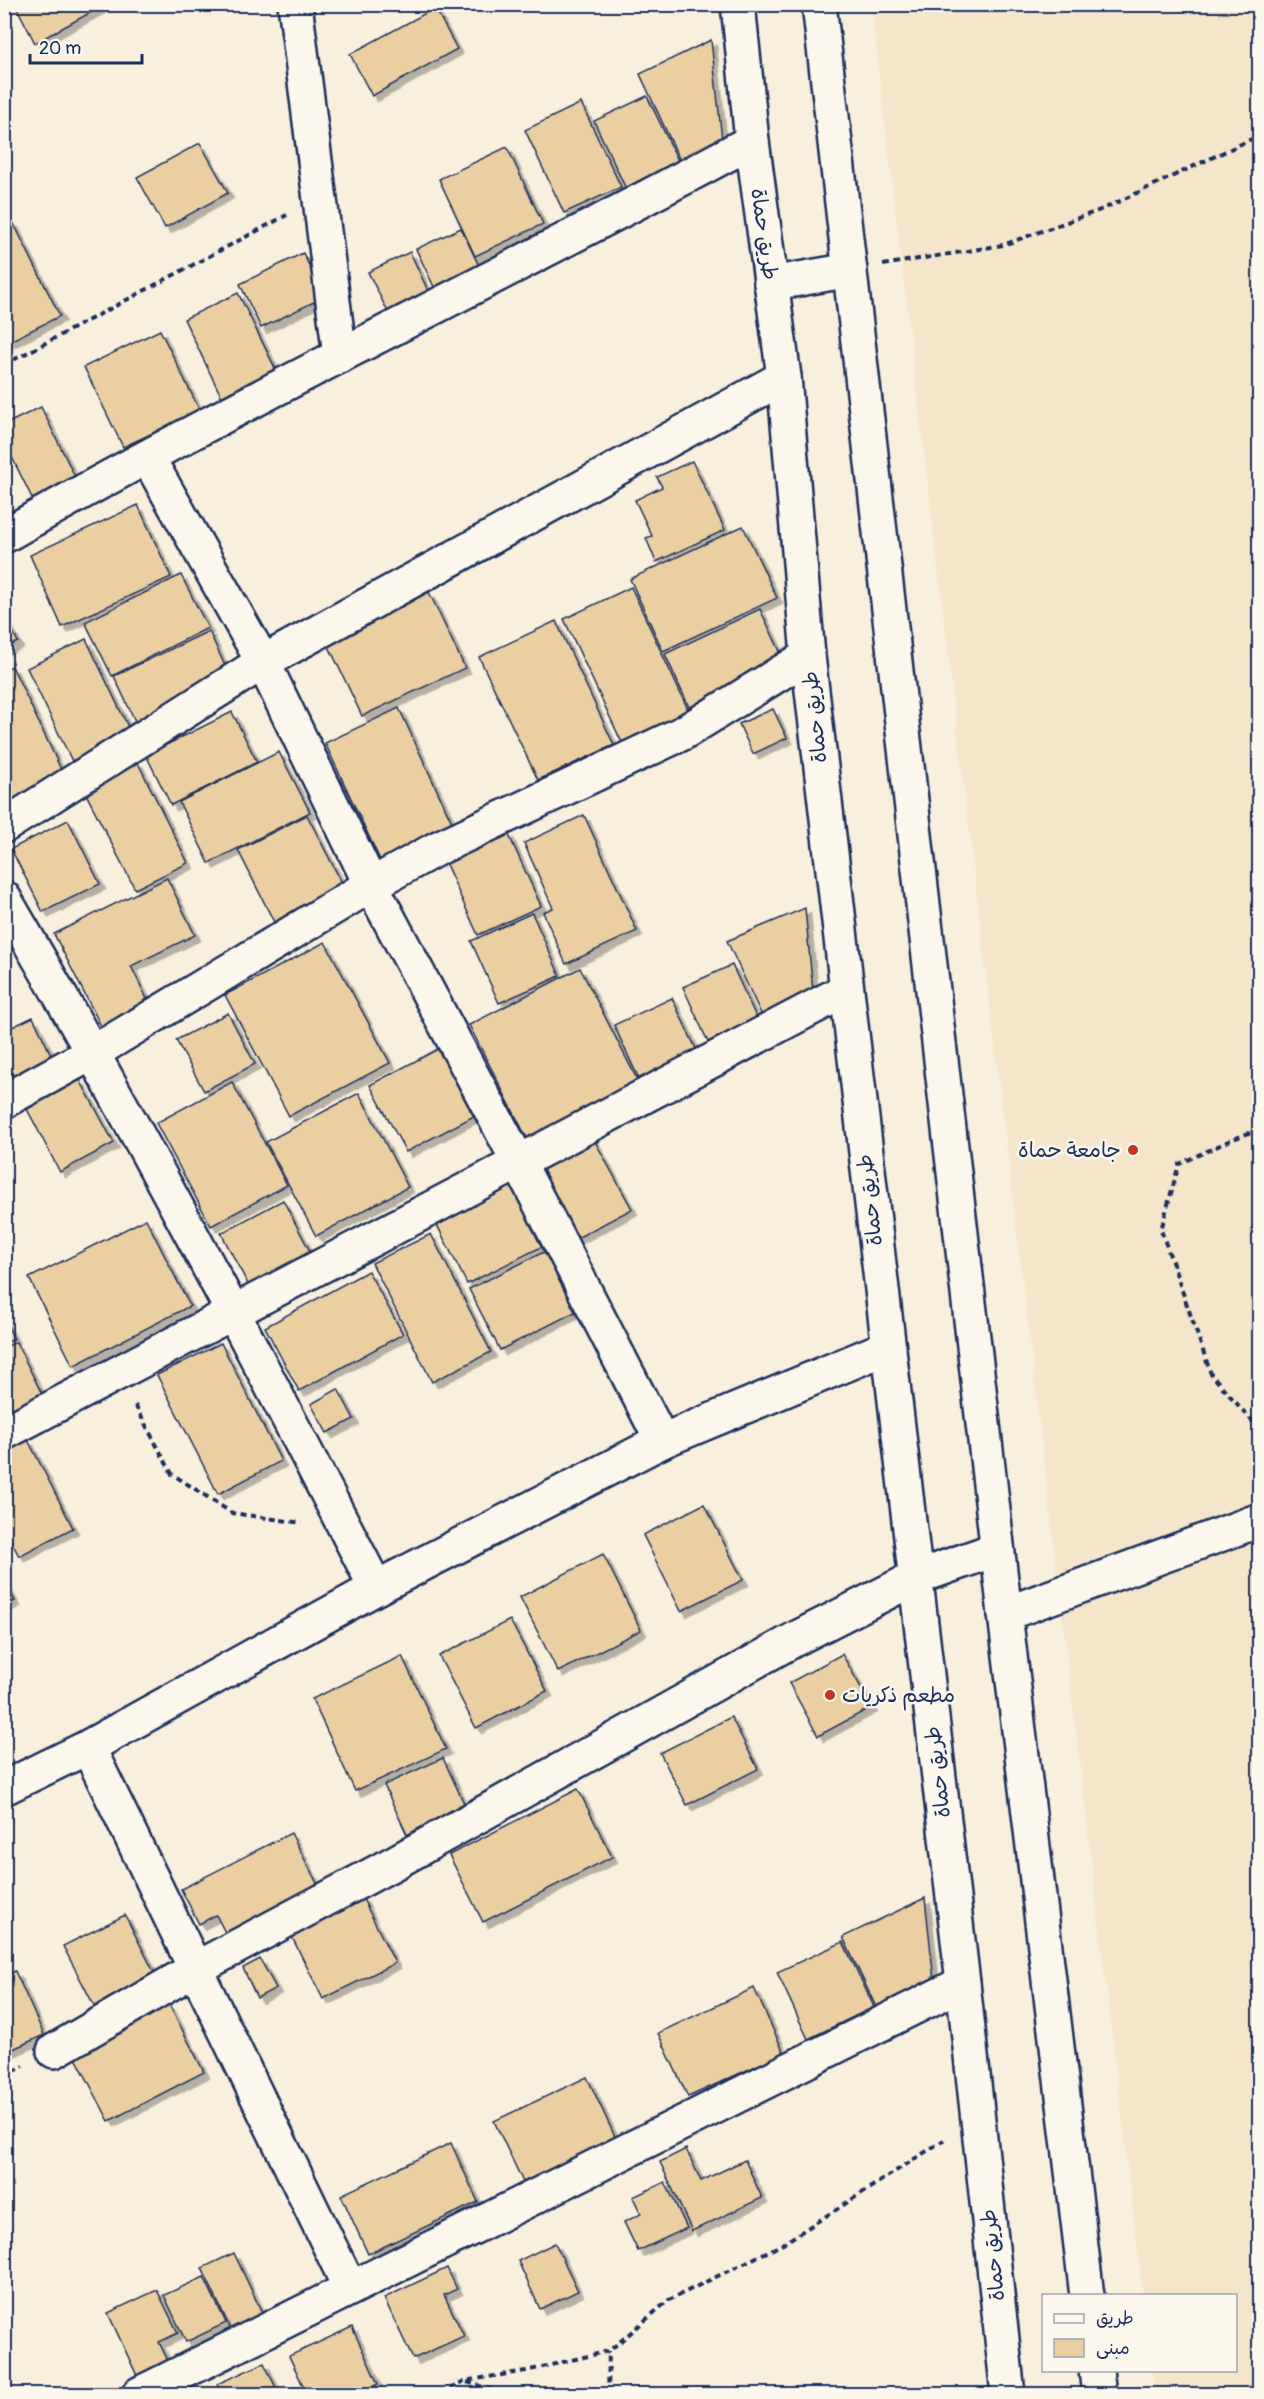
<svg xmlns="http://www.w3.org/2000/svg" width="1264" height="2399" font-family="Pangolin,'Playpen Sans Arabic',sans-serif">
  <style>
    .built { fill: #f4e5cb }
    .building { fill: #eccfa0; stroke: #1b2f5e; stroke-width: 1.5; filter: url(#shadow) }
    .lines { fill: none; stroke-linecap: round; stroke-linejoin: round }
    .street-casing { stroke: #1b2f5e; stroke-width: 38 }
    .primary-casing { stroke: #1b2f5e; stroke-width: 38 }
    .path { stroke: #1b2f5e; stroke-width: 4; stroke-dasharray: 6 4.5; stroke-linecap: butt }
    .street { stroke: #fbf7ec; stroke-width: 33 }
    .primary { stroke: #fbf7ec; stroke-width: 33 }
    .poi-dot { fill: #c8321e; stroke: #fbf7ec; stroke-width: 2 }
    .labels { text-anchor: middle; dominant-baseline: central; stroke-width: 5; stroke-linejoin: round; paint-order: stroke }
    .street-label { font-size: 21px; fill: #1b2f5e; stroke: #fbf7ec }
    .poi-label { font-size: 21px; fill: #1b2f5e; stroke: #fbf7ec; text-anchor: end }
  </style>
  <defs>
    <filter id="shadow"><feDropShadow dx="5.5" dy="5.5" stdDeviation="0" flood-color="#0004"/></filter>
  </defs>
  <rect width="100%" height="100%" fill="#f8efdd"/>
  <filter id="ink" filterUnits="userSpaceOnUse"><feTurbulence type="fractalNoise" baseFrequency=".0167" numOctaves="2"/><feDisplacementMap in="SourceGraphic" scale="12" xChannelSelector="R" yChannelSelector="G"/><feConvolveMatrix kernelMatrix="1 2 1 2 8 2 1 2 1" color-interpolation-filters="sRGB"/></filter>
  <g filter="url(#ink)">
    <polygon class="built" points="871,5 1259,5 1259,2394 1154,2394 1152,2371 1236,2370 1236,2296 1143,2295"/>
    <g class="building">
      <polygon points="15,4 106,4 35,43"/>
      <polygon points="435,8 457,49 372,96 350,54"/>
      <polygon points="711,40 723,149 684,169 640,74"/>
      <polygon points="647,96 682,169 629,195 594,121"/>
      <polygon points="581,103 621,187 564,213 525,130"/>
      <polygon points="200,143 228,193 165,228 137,177"/>
      <polygon points="507,147 543,224 475,256 439,179"/>
      <polygon points="13,222 60,316 4,344 4,227"/>
      <polygon points="461,228 481,270 436,291 416,249"/>
      <polygon points="410,252 429,293 388,312 368,272"/>
      <polygon points="303,253 324,297 261,328 240,284"/>
      <polygon points="238,293 279,376 224,402 184,319"/>
      <polygon points="160,330 200,411 123,447 84,367"/>
      <polygon points="41,407 78,483 35,504 4,441 4,425"/>
      <polygon points="692,461 725,530 656,562 646,538 652,536 635,500 662,487 657,477"/>
      <polygon points="138,505 171,577 62,627 30,555"/>
      <polygon points="743,526 777,598 663,651 630,579"/>
      <polygon points="181,575 208,628 112,676 85,622"/>
      <polygon points="631,587 691,716 624,747 564,619"/>
      <polygon points="429,592 465,668 362,716 326,640"/>
      <polygon points="760,609 786,664 690,709 665,654"/>
      <polygon points="4,616 18,642 4,649"/>
      <polygon points="556,621 614,745 538,780 479,657"/>
      <polygon points="209,631 231,679 136,723 114,676"/>
      <polygon points="86,639 131,733 72,761 27,668"/>
      <polygon points="12,666 67,782 4,814 4,670"/>
      <polygon points="399,708 455,829 382,864 325,743"/>
      <polygon points="773,709 787,738 753,754 739,724"/>
      <polygon points="232,712 257,762 171,805 146,755"/>
      <polygon points="279,752 310,812 209,863 179,802"/>
      <polygon points="137,761 188,863 135,889 83,788"/>
      <polygon points="307,815 346,891 276,926 238,850"/>
      <polygon points="584,815 637,931 566,964 543,912 553,908 524,843"/>
      <polygon points="68,820 100,884 43,912 11,849"/>
      <polygon points="508,833 541,906 478,935 445,862"/>
      <polygon points="167,878 195,935 131,966 149,1003 101,1026 54,934"/>
      <polygon points="805,908 813,992 763,1018 727,941"/>
      <polygon points="532,913 560,976 499,1003 471,941"/>
      <polygon points="325,942 390,1063 289,1116 225,995"/>
      <polygon points="732,965 757,1019 708,1042 683,987"/>
      <polygon points="580,968 642,1089 531,1146 469,1025"/>
      <polygon points="672,998 698,1053 639,1079 614,1025"/>
      <polygon points="228,1013 255,1064 204,1091 176,1040"/>
      <polygon points="33,1017 54,1061 15,1080 4,1060 4,1031"/>
      <polygon points="438,1049 474,1116 406,1152 370,1085"/>
      <polygon points="80,1080 114,1143 60,1172 27,1109"/>
      <polygon points="232,1082 287,1185 211,1226 156,1123"/>
      <polygon points="359,1093 408,1187 316,1236 266,1142"/>
      <polygon points="592,1136 632,1209 577,1238 539,1165"/>
      <polygon points="514,1183 545,1245 467,1284 436,1223"/>
      <polygon points="283,1200 313,1257 251,1290 221,1233"/>
      <polygon points="146,1219 190,1306 73,1366 29,1278"/>
      <polygon points="431,1234 491,1352 432,1382 372,1263"/>
      <polygon points="550,1249 581,1309 500,1350 469,1289"/>
      <polygon points="368,1271 403,1334 299,1391 265,1327"/>
      <polygon points="4,1319 14,1339 4,1344"/>
      <polygon points="16,1342 44,1398 4,1417 4,1348"/>
      <polygon points="221,1343 281,1461 218,1494 157,1375"/>
      <polygon points="338,1389 354,1419 327,1433 311,1404"/>
      <polygon points="28,1440 73,1528 19,1556 4,1527 4,1452"/>
      <polygon points="704,1504 743,1580 681,1611 643,1535"/>
      <polygon points="603,1554 641,1630 558,1672 520,1597"/>
      <polygon points="4,1581 15,1601 4,1606"/>
      <polygon points="510,1620 547,1691 476,1728 439,1656"/>
      <polygon points="842,1654 872,1707 818,1736 789,1683"/>
      <polygon points="402,1656 446,1749 355,1791 312,1699"/>
      <polygon points="731,1717 758,1769 687,1805 660,1753"/>
      <polygon points="443,1758 470,1816 411,1843 384,1785"/>
      <polygon points="578,1789 612,1857 483,1922 449,1855"/>
      <polygon points="291,1833 321,1891 228,1938 216,1915 199,1924 181,1889"/>
      <polygon points="362,1897 395,1963 323,1999 290,1933"/>
      <polygon points="925,1898 934,1981 877,2009 843,1937"/>
      <polygon points="125,1915 158,1980 97,2011 63,1946"/>
      <polygon points="843,1942 874,2007 808,2039 777,1972"/>
      <polygon points="260,1959 276,1988 257,1998 243,1968"/>
      <polygon points="15,1971 44,2035 4,2053 4,1976"/>
      <polygon points="754,1988 784,2053 688,2097 658,2033"/>
      <polygon points="169,2004 204,2072 109,2121 74,2054"/>
      <polygon points="587,2077 616,2139 523,2182 494,2121"/>
      <polygon points="451,2143 478,2202 368,2254 341,2195"/>
      <polygon points="686,2149 701,2181 745,2160 762,2198 692,2231 660,2162"/>
      <polygon points="665,2182 687,2228 638,2251 624,2222 641,2214 633,2197"/>
      <polygon points="555,2243 578,2291 540,2309 518,2261"/>
      <polygon points="234,2253 264,2317 232,2332 202,2268"/>
      <polygon points="447,2268 457,2289 444,2295 464,2336 413,2359 384,2298"/>
      <polygon points="204,2277 226,2323 186,2342 164,2295"/>
      <polygon points="157,2290 178,2333 159,2342 170,2365 139,2380 108,2313"/>
      <polygon points="352,2327 378,2384 355,2394 307,2394 289,2356"/>
      <polygon points="264,2363 279,2394 222,2394 217,2384"/>
    </g>
    <g class="lines">
      <defs>
        <g id="street">
          <polyline points="295,4 340,356"/>
          <polyline points="771,284 850,270"/>
          <polyline points="148,458 263,662 371,885 518,1161 662,1441"/>
          <path d="M4,536C249,396 504,276 752,141"/>
          <polyline points="4,826 263,662 784,377"/>
          <path d="M4,898C136,1124 257,1356 376,1588"/>
          <polyline points="4,1101 94,1052 371,885 436,849 683,733 808,656"/>
          <polyline points="4,1433 846,990"/>
          <polyline points="1005,1614 1260,1520"/>
          <polyline points="88,1747 350,2288"/>
          <polyline points="4,1788 88,1747 376,1588 662,1441 888,1347"/>
          <polyline points="54,2051 195,1969 394,1863 797,1638 915,1578 997,1549"/>
          <polyline points="139,2394 963,1983"/>
        </g>
        <g id="primary">
          <polyline points="738,4 752,141 784,377 808,656 963,1983 1008,2394"/>
          <polyline points="819,4 1005,1614 1087,2296"/>
          <polyline points="1096,2370 1099,2394"/>
        </g>
      </defs>
      <use href="#street" class="street-casing"/>
      <use href="#primary" class="primary-casing"/>
      <g class="path">
        <polyline points="883,265 1003,245 1103,209 1260,135"/>
        <polyline points="4,365 287,215"/>
        <polyline points="1260,1129 1233,1139 1179,1164 1161,1230 1211,1374 1260,1430"/>
        <polyline points="135,1405 172,1474 232,1513 302,1523"/>
        <polyline points="4,2076 24,2066"/>
        <polyline points="467,2382 506,2394"/>
        <polyline points="441,2394 464,2381 526,2371 609,2351 669,2300 781,2245 944,2140"/>
        <polyline points="608,2394 609,2351"/>
      </g>
      <use href="#street" class="street"/>
      <use href="#primary" class="primary"/>
    </g>
  </g>
  <g class="poi-dot">
    <circle cx="1133" cy="1150" r="6"/>
    <circle cx="830" cy="1695" r="6"/>
  </g>
  <g class="labels">
    <g class="street-label">
      <text transform="translate(764 234) rotate(82)">طريق حماة</text>
      <text transform="translate(815 717) rotate(-96)">طريق حماة</text>
      <text transform="translate(870 1200) rotate(-97)">طريق حماة</text>
      <text transform="translate(938 1772) rotate(-97)">طريق حماة</text>
      <text transform="translate(993 2255) rotate(-96)">طريق حماة</text>
    </g>
    <g class="poi-label">
      <text x="1121" y="1150">جامعة حماة</text>
      <text x="842" y="1695" text-anchor="start">مطعم ذكريات</text>
    </g>
  </g>
  <rect width="1264" height="2399" fill="none" stroke="#fbf7ec" stroke-width="24"/>
  <rect x="12" y="12" width="1240" height="2375" fill="none" stroke="#1b2f5e" stroke-width="2" filter="url(#ink)"/>
  <rect x="1042" y="2294" width="195" height="78" fill="#fbf7ec" stroke="#a1a7b3" stroke-width="1.5"/>
  <rect x="1054" y="2314" width="30" height="9" fill="#fbf7ec" stroke="#a1a7b3" stroke-width="1.5"/>
  <text x="1096" y="2324" font-size="18" fill="#1b2f5e">طريق</text>
  <rect x="1054" y="2339" width="30" height="18" fill="#eccfa0" stroke="#a1a7b3" stroke-width="1.5"/>
  <text x="1096" y="2354" font-size="18" fill="#1b2f5e">مبنى</text>
  <path d="M30 54v9h112v-9" fill="none" stroke="#1b2f5e" stroke-width="3"/>
  <text x="39" y="54" font-size="18" fill="#1b2f5e" stroke="#fbf7ec" stroke-width="4.5" paint-order="stroke">20 m</text>
</svg>
